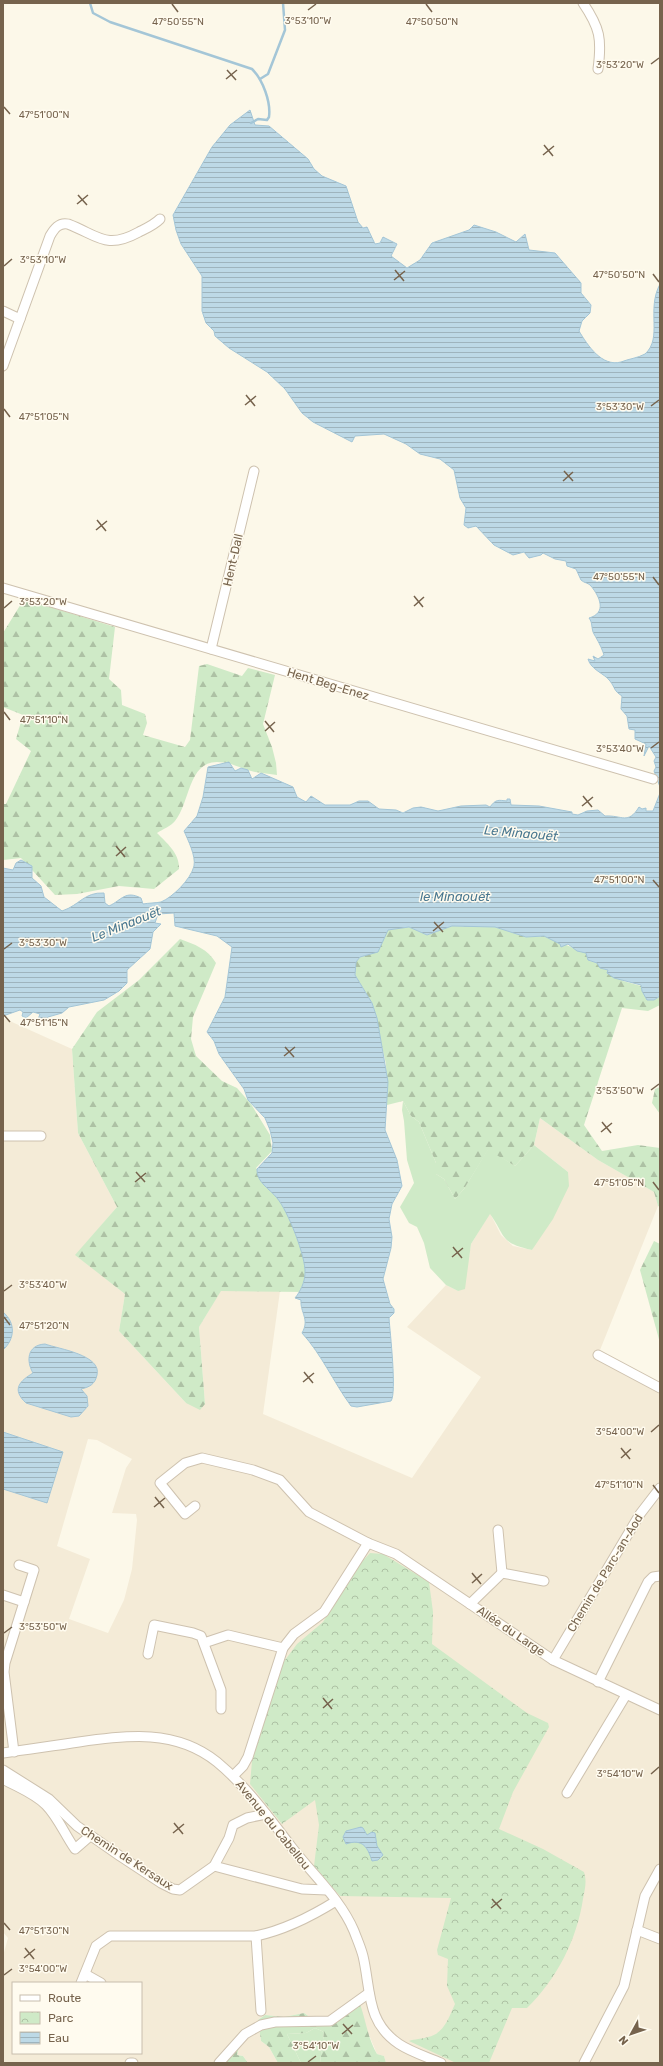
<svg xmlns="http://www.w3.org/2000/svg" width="663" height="2066" font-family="Rubik,sans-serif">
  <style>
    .residential { fill: #f4ebd7; fill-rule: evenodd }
    .grass { fill: #cfeac7 }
    .forest { fill: url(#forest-firs) }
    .park { fill: url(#park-crowns) }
    .water { fill: url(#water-rules); stroke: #a4c6d7 }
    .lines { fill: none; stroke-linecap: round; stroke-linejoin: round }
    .stream { stroke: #a4c6d7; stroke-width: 2.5 }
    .minor-casing { stroke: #cec2af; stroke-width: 11 }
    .minor { stroke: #fff; stroke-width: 9 }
    .ticks { fill: none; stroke: #76634d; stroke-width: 1.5 }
    .labels { text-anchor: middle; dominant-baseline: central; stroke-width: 3; stroke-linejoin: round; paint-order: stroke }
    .street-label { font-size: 12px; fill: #76634d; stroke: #fffbef }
    .water-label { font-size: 13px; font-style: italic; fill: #4a7890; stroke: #fffbef }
    .ticks-label { font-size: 10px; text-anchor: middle; fill: #76634d; stroke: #fffbef; stroke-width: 3; stroke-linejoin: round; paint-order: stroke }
  </style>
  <defs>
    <pattern id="forest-firs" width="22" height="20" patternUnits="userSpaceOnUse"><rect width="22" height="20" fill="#cfeac7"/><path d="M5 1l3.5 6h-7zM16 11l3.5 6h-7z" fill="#adc1a4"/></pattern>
    <pattern id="park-crowns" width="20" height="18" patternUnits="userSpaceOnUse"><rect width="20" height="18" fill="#cfeac7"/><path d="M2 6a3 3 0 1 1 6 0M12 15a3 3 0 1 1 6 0" fill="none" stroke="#adc1a4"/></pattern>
    <pattern id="water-rules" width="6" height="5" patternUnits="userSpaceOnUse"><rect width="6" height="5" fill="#bdd9e6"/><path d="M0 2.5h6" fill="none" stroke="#9eb4bd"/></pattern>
  </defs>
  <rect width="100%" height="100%" fill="#fcf8e9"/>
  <path class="residential" d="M3,1018L72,1049L78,1133L117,1207L76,1255L125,1294L119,1331L186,1403L205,1404L199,1327L221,1290L280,1291L263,1414L412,1478L481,1377L407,1327L446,1285L458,1291L468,1262L471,1244L490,1213L501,1235L513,1246L532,1250L568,1172L534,1145L540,1118L598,1160L654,1192L658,1206L600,1350L660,1383V2063H386L384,2056L377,2054L369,2035L341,2017L314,2020L304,2013L284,2017L265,2015L258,2020L261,2041L269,2047L278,2063H248L243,2056L237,2055L241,2042L218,2063H3V1956L8,1938L3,1932ZM88,1439L97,1440L132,1459L126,1468L112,1513L136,1514L137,1520L132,1569L124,1600L108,1633L69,1619L90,1559L57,1546ZM13,1983H141V2053H13Z"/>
  <g class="grass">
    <path d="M403,1101L411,1116L419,1122L436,1163V1174L444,1179L455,1199L464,1189L488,1149L515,1166L534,1145L568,1172L569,1186L553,1219L532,1250C499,1242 507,1238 490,1214L471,1244L465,1289L458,1291L446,1285L430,1268L424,1243L417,1227L409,1223L400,1207L414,1183L407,1160L404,1121L402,1110Z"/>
    <polygon points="315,2028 324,2032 320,2063 301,2063 287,2034 306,2033"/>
  </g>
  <g class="forest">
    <path d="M24,599L115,627L109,679L121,690L122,705L145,714L147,723L143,735L185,747L190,740L199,666L207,664L242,676L248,668L275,675L263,724L272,747L276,763L277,775C270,774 262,773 255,772C242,769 231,762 217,762C188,762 190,803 175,821C171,826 163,829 157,833C167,843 180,854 179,869L154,889L119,886L77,894L55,895L21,858L3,860V804H6L31,751L16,739L23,715L3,707V633Z"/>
    <path d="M452,926L495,927L526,937L544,936L586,953L590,961L597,963L600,968L608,970L623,981L641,986L642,991L654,1000L660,996V1005L648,1011L622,1008L584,1125L602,1151L638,1145L660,1148V1207L658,1206L654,1192L598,1160L540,1118L534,1145L515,1166L488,1150L464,1189L455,1199L444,1179L436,1174V1163L419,1122L411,1116L403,1101L387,1105L386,1064L372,1003L355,975L356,962L360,957C382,951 377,947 388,930L409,927L427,935Z"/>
    <path d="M180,939C194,944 208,949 216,963L193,1017L191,1039L196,1056L222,1081L237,1088L251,1104L270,1135L272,1151L256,1168L305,1223L307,1292L221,1291L199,1327L205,1404L200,1410L186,1403L119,1331L125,1294L75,1255L117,1207L78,1133L72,1049L97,1012L139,980Z"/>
    <polygon points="660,1087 660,1114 652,1103 655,1089"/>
    <polygon points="654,1241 660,1244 660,1343 640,1270"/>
    <path d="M360,2004C366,2021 368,2039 377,2054L384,2056L386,2063H320L324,2032L315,2028L306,2033L287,2034L301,2063H278L269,2047L261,2041L258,2020L265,2015L284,2017L304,2013L314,2020L329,2019Z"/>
    <polygon points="241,2040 237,2055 243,2056 248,2063 218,2063"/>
  </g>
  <path class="park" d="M370,1553L383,1554L429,1582L433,1612L432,1644L527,1713L548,1723L549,1727L513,1792L499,1829L543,1849L584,1872C587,1882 585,1888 583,1899C577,1939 557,1979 527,2008H512L489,2063H456L409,2041C414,2039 422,2039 428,2037C444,2034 449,2017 455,2004L447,1986L448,1959L438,1955L437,1950L451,1898L340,1896L314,1866L319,1825L315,1800L282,1824L250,1784L252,1761L282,1664L297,1644L323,1622L358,1566Z"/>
  <g class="water">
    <path d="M250,110L255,125L269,126L308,159L314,169L322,176L346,186L358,222L363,228L367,227L375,244L380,243L383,237L397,244L391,256L407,268L420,260L432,243L469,230L474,225L496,232L516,242L525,234L529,250L555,253L581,283V293L591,305L590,313L582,321L579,331C588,346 602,367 621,362C628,359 638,358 645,354C663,338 646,310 660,284V787L654,771L656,767L654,761L656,757L649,746L644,756L646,744L635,739V730L629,729L627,716L621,709L622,696C613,690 616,689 610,681C604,673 591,670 588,659L595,661L593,656L598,659L604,655C601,646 598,641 594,634C591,629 593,623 589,618C607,613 600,597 591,586C589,583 584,583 581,580L576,569L567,566L566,561L555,559L543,553L541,555L529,558L524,552L513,555L494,545L476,526L468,528L464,525L466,508L460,498L454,470L440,459L420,454L406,444L384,434L355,436L352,442L313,422L302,413L285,389L267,372L229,348L215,336L214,331L206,323L202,311V276L181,244L176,230L173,215L212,147L230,125Z"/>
    <path d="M229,762L235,771L241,768L248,770L252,779L261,773L293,787L297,797L306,802L311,796L325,805H350L359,801H368L379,809L396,810L403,813L413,808L421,807L438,811L461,806L486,805L490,807C496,799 498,800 507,801V799H510L511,805L539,806L572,812V814L578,815L587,811L598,810L605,816C622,815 628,825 639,807L642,809L646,808V811H653L660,793V996L654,1000H647L642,991L641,985L614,978L607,973L608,970L600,968L597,963L588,960L586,953L577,951L568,944L561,947L560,944L544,936L526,937L495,927L452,926L427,935L409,927L388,930L378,952L360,957L356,962L355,975L372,1003L377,1018L388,1082L385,1130L397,1160L402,1186L392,1204L389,1219L392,1237L391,1248L383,1279L390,1304L394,1309V1313L389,1318C390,1332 397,1393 391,1401L357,1407L351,1406C334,1383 322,1355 302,1333C310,1319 300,1313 301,1300L295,1298C300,1292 305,1282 305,1273C306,1257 288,1211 277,1198C270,1189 256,1182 257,1169L272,1153L273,1143L270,1130L265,1118L248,1100L244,1089L219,1054L214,1041L207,1032L225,997L232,947L217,936L175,926L174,913L158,914L155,923L161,924L153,932L150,949L127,970V983L119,991L104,1000L69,1007L62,1013L48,1017L41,1025L38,1026L37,1022L40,1014L33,1012L26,1018L22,1016L23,1012L20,1010L3,1016V868L13,870L16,863L21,860L32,866V878L41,886L44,897L62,911C80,905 84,892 104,893L105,903L109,906C122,900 125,890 141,898L143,904C148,903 156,903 161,902C173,897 191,879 194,866C196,856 188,840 184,831L197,816L203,797L208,767Z"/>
    <path d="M3,1312C16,1323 15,1339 3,1350Z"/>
    <path d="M45,1344C59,1349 102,1355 97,1375C95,1384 90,1387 81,1389L87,1396L88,1406L79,1416L71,1417L26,1403C11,1389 20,1381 33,1373C26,1361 27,1345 45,1344Z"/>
    <polygon points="3,1432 63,1452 47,1503 3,1489"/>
    <path d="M361,1827L363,1828L367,1835L372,1832L375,1833L377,1846L383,1855L378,1860L372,1861C368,1848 363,1838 346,1844L343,1837L346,1831Z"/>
  </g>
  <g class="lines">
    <g class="stream">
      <path d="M90,3L93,13L110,22L252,69C263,80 271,102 269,117L267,120L258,119L251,123"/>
      <polyline points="260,79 268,74 285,30 283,3"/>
    </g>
    <defs>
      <g id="minor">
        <path d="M583,3C600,28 602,39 598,69"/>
        <polyline points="3,311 20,319"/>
        <path d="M3,366L50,236C54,229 59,222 68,224C99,236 106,250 139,232C147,228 154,225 160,219"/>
        <polyline points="3,588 653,779"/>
        <polyline points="211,649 254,471"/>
        <polyline points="3,1136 41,1136"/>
        <polyline points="598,1355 660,1388"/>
        <polyline points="195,1506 185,1514 160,1483 185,1463 202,1458 253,1470 280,1480 309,1512 368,1543 396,1554 553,1660 660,1710"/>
        <polyline points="498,1530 502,1573"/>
        <polyline points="502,1573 544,1581"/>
        <polyline points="3,1595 24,1602"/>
        <polyline points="470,1604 502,1573"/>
        <polyline points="204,1643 228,1635 283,1648"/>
        <polyline points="148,1654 154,1625 193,1633 201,1636 221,1690 221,1709"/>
        <polyline points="553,1660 640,1514 660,1488"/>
        <polyline points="598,1682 648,1582 653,1577 660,1576"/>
        <polyline points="14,1752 4,1672 5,1663 34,1570 19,1565"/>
        <path d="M3,1753C28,1749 54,1746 79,1742C127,1735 176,1729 217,1762C245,1785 268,1816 290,1845C311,1873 340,1898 354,1931C357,1939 361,1948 363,1956C371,1990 366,2022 399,2044C411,2052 427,2057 441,2063"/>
        <polyline points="3,1770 49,1799 77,1826 120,1856 161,1883 173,1889 180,1890 214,1866 229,1838 233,1825 247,1818 266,1814"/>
        <polyline points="233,1776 243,1766 248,1757 283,1648 294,1634 324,1612 368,1543"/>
        <path d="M3,1779C17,1787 34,1793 46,1805C58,1817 65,1835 75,1849L90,1836"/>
        <polyline points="567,1793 626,1695"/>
        <polyline points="214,1866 302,1889 327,1890"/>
        <polyline points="637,1930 660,1939"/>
        <polyline points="256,1936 261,2011"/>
        <polyline points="85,1974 101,1983"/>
        <path d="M81,1983L96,1946L110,1936H256C284,1930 312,1916 336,1901"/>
        <polyline points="130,2063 133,2063"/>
        <polyline points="219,2063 245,2034 261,2025 275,2022 330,2021 369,1993"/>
        <polyline points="584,2063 624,1986 645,1896 660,1869"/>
      </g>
    </defs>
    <use href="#minor" class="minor-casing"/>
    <use href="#minor" class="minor"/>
  </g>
  <path class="ticks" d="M172,4L178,12M426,4L432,12M308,10L316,4M651,64L659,58M227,70L236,80M226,79L237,70M4,107L10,114M544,145L553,156M543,155L554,146M78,195L87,205M77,204L88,195M4,266L12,259M395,270L404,281M653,274L659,282M394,280L405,271M246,395L255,406M245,405L256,396M651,406L659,400M4,409L10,417M564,471L573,481M563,481L573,472M97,520L106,531M96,530L107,521M653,577L659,585M414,596L423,607M414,606L424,597M4,608L12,601M4,712L10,720M265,721L274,732M265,731L275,722M651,748L659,742M583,796L592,807M582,806L593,797M116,846L125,857M116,856L126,847M653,880L659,887M434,922L443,932M433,931L444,922M4,949L12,943M4,1015L10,1022M285,1047L294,1057M284,1056L295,1047M651,1090L659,1084M602,1122L611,1133M601,1132L612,1123M136,1172L145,1182M135,1182L146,1173M653,1182L659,1190M453,1247L462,1258M452,1257L463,1248M4,1291L12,1285M4,1317L10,1325M304,1372L313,1383M303,1382L314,1373M651,1432L659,1425M621,1448L630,1459M621,1458L631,1449M653,1485L659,1493M155,1497L164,1508M154,1507L165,1498M472,1573L481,1584M472,1583L482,1574M4,1633L12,1627M323,1698L332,1709M323,1708L333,1699M651,1774L659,1767M174,1823L183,1834M173,1833L184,1824M492,1899L501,1909M491,1908L502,1899M4,1923L10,1930M25,1948L34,1959M24,1958L35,1949M4,1975L12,1969M343,2024L352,2034M342,2034L353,2025M308,2062L316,2056"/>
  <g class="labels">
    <g class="street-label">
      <text transform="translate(233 560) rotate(-77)">Hent-Dall</text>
      <text transform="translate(328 684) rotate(17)">Hent Beg-Enez</text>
      <text transform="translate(605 1573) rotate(-59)">Chemin de Parc-an-Aod</text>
      <text transform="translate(511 1631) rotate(34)">Allée du Large</text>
      <text transform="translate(273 1825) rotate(51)">Avenue du Cabellou</text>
      <text transform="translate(127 1858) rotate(33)">Chemin de Kersaux</text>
    </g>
    <g class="water-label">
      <text transform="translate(521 833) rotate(5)">Le Minaouët</text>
      <text x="455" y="896">le Minaouët</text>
      <text transform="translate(126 924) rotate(-22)">Le Minaouët</text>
    </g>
  </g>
  <g class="ticks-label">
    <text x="308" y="24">3°53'10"W</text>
    <text x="178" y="25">47°50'55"N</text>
    <text x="432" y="25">47°50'50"N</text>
    <text x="620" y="68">3°53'20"W</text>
    <text x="44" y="118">47°51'00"N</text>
    <text x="43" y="263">3°53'10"W</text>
    <text x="619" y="278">47°50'50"N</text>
    <text x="620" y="410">3°53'30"W</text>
    <text x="44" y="420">47°51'05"N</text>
    <text x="619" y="580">47°50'55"N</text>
    <text x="43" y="605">3°53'20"W</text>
    <text x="44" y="723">47°51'10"N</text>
    <text x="620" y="752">3°53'40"W</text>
    <text x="619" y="883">47°51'00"N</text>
    <text x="43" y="946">3°53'30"W</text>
    <text x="44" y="1026">47°51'15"N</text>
    <text x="620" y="1094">3°53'50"W</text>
    <text x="619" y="1186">47°51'05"N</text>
    <text x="43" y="1288">3°53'40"W</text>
    <text x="44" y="1329">47°51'20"N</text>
    <text x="620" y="1435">3°54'00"W</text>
    <text x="619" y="1488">47°51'10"N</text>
    <text x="43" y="1630">3°53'50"W</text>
    <text x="620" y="1777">3°54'10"W</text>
    <text x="44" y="1934">47°51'30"N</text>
    <text x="43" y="1972">3°54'00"W</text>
    <text x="316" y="2049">3°54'10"W</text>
  </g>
  <rect width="663" height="2066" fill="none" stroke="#76634d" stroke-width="8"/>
  <rect x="12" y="1982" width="130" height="72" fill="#fffbef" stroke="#c8beae"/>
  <rect x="20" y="1995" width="20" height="6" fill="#ffffff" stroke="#c8beae"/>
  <text x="48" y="2002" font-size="12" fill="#76634d">Route</text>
  <rect x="20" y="2012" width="20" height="12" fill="url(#park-crowns)" stroke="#c8beae"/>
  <text x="48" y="2022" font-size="12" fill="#76634d">Parc</text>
  <rect x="20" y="2032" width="20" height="12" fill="url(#water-rules)" stroke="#c8beae"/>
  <text x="48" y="2042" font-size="12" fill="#76634d">Eau</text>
  <g transform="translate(631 2034) rotate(230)" stroke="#fffbef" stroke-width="3" paint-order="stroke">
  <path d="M0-3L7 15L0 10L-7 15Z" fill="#76634d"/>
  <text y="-6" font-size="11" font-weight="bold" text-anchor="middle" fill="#76634d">N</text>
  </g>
</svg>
